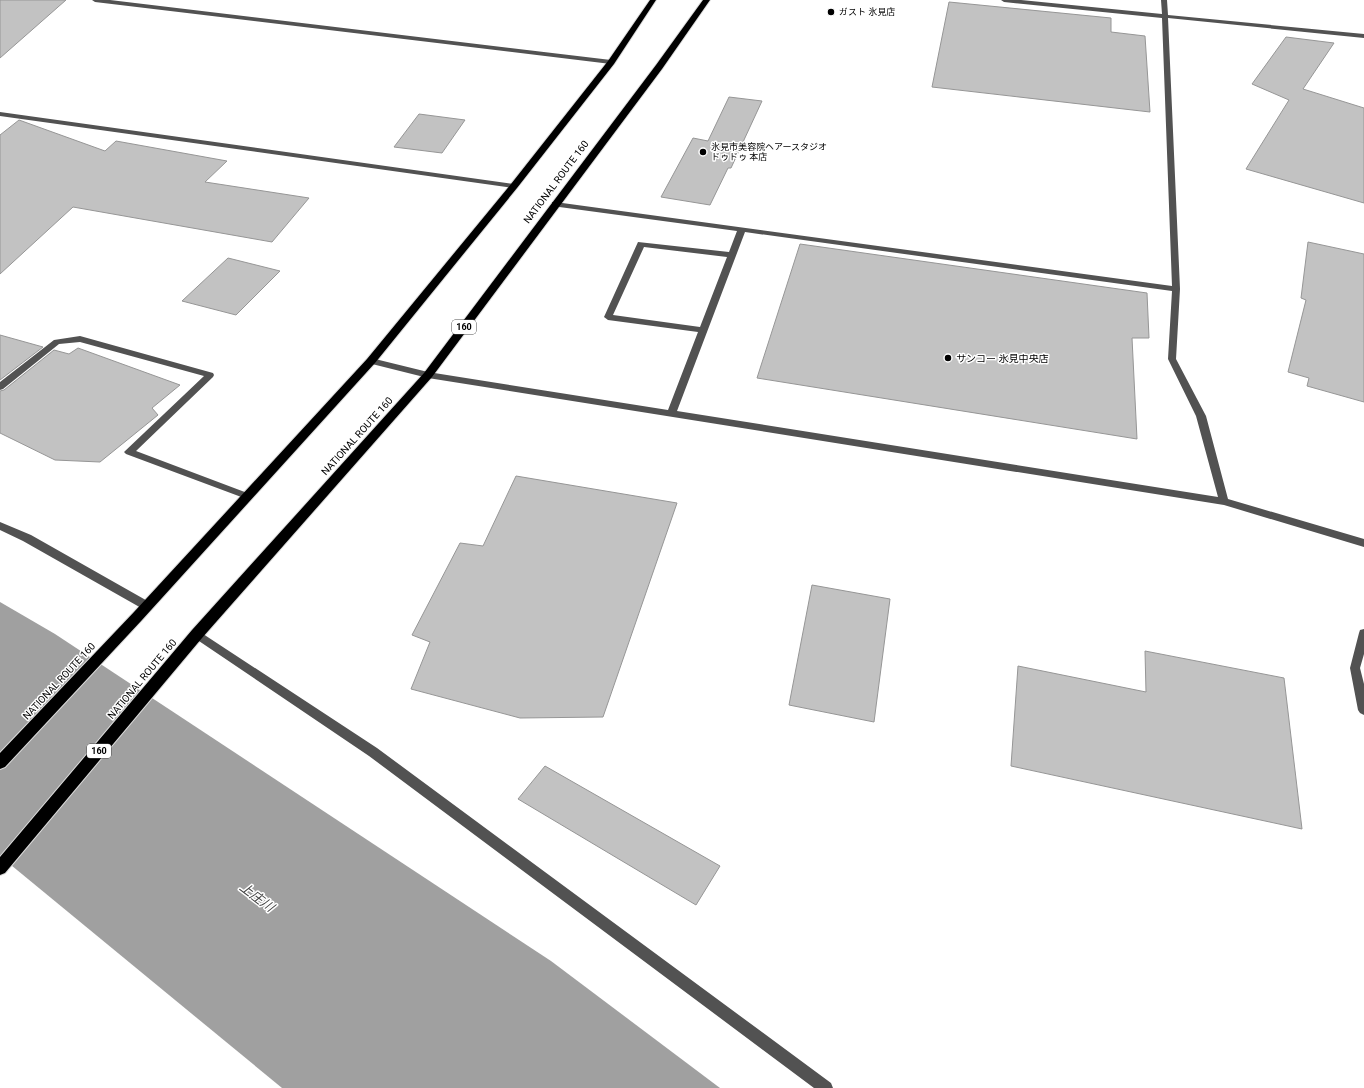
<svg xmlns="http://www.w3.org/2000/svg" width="1364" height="1088" font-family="Roboto,'Noto Sans JP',sans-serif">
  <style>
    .water { fill: #a0a0a0 }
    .building { fill: #c2c2c2; stroke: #969696 }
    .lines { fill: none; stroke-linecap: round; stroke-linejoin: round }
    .highway-casing { stroke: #dbdbdb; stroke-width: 2 }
    .minor { fill: #525252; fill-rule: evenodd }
    .highway { fill: #000; fill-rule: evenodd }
    .poi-dot { fill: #000; stroke: #fff; stroke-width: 1.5 }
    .labels { text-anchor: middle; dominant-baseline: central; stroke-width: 3; stroke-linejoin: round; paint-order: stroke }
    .far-poi-label { font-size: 9px; fill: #000; stroke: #fff; text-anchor: start }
    .shield { fill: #fff; stroke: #4c4c4c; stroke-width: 1 }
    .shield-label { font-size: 9px; font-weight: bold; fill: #000 }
    .street-label { font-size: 10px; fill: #000; stroke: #fff }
    .poi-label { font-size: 10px; fill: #000; stroke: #fff; text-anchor: start }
    .near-water-label { font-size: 13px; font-style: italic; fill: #414141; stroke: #fff }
  </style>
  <rect width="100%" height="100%" fill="#fff"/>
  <polygon class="water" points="0,602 55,634 551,961 720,1088 282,1088 0,856"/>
  <g class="building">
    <polygon points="0,0 66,0 0,58"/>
    <polygon points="949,2 1111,18 1111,32 1145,36 1150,112 932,87"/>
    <polygon points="1286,37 1334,43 1303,89 1364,108 1364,203 1246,169 1289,100 1252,84"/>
    <polygon points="729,97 762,101 731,168 728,168 710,205 661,197 693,138 708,141"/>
    <polygon points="419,114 465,120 442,153 394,147"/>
    <polygon points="19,120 105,151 116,141 227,161 205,182 309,198 272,242 73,207 0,274 0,135"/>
    <polygon points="1308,242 1364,254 1364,402 1307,386 1309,378 1288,372 1306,300 1301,298"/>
    <polygon points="800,244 1147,293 1149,338 1132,338 1137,439 757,378"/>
    <polygon points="228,258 280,271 236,315 182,301"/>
    <polygon points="0,335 43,347 0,380"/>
    <polygon points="78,348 180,385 152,408 158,415 100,462 55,460 0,433 0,391 4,390 54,350 69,354"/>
    <polygon points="516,476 677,503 603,717 520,718 411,689 430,642 412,635 460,543 483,546"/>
    <polygon points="812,585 890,599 874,722 789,705"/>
    <polygon points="1145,651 1284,678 1302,829 1011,766 1018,666 1146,692"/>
    <polygon points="545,766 720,866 696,905 518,799"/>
  </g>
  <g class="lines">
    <defs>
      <g id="highway">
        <polygon points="650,0 656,0 614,64 517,188 375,363 142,620 5,767 0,769 0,753 134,612 367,359 511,184 608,61"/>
        <polygon points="703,0 710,0 662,69 432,377 202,638 5,873 0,875 0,857 192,630 424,373 656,65"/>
      </g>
    </defs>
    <use href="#highway" class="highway-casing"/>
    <g class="minor">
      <polygon points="92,0 110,0 611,60 614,62 611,64 95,2"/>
      <path d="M1001,0H1021L1162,14L1161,0H1167L1168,15L1364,34V38L1168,18L1180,289L1176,359L1206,416L1228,499L1364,539V547L1224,505L428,378L368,363L367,361L371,358L428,372L668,410L698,332L608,320L604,317L638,242L729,252L737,231L552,206V202H555L1172,286L1162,18L1004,2ZM745,232L1172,291L1168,359L1196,416L1218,497L677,411ZM644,247L727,257L700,327L613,315Z"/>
      <polygon points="0,112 514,184 518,186 514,188 0,116"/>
      <polygon points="80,336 213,373 214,375 213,377 136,451 250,494 252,496 250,498 244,498 126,454 124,452 204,376 80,342 59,344 3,389 0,390 0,382 54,340"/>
      <polygon points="0,522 31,535 151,603 152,606 151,609 147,610 143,609 23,541 0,530"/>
      <polygon points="1364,629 1364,654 1360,668 1364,684 1364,715 1360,713 1358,710 1350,668 1359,633 1360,630"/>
      <polygon points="197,630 377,748 831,1083 833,1088 814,1088 369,756 193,637 192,634 193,631"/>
    </g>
    <use href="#highway" class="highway"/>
  </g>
  <g class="poi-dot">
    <circle cx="831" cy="12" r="4"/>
    <circle cx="703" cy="152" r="4"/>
    <circle cx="948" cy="358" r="4"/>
  </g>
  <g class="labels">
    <g class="far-poi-label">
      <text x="839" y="12">ガスト 氷見店</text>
      <text x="711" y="147">氷見市美容院ヘアースタジオ<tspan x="711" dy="10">ドゥドゥ 本店</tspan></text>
    </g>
    <g class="shield">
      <rect x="452" y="320" width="24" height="14" rx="3"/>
      <rect x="87" y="744" width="24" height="14" rx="3"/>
    </g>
    <g class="shield-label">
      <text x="464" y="327">160</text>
      <text x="99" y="751">160</text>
    </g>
    <g class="street-label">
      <text transform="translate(556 182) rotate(-53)">NATIONAL ROUTE 160</text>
      <text transform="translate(357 436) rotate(-48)">NATIONAL ROUTE 160</text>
      <text transform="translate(142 679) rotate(-50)">NATIONAL ROUTE 160</text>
      <text transform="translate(59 681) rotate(-47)">NATIONAL ROUTE 160</text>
    </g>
    <g class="poi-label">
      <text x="956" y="358">サンコー 氷見中央店</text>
    </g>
    <g class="near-water-label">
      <text transform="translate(257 897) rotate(37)">上庄川</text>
    </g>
  </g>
</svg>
